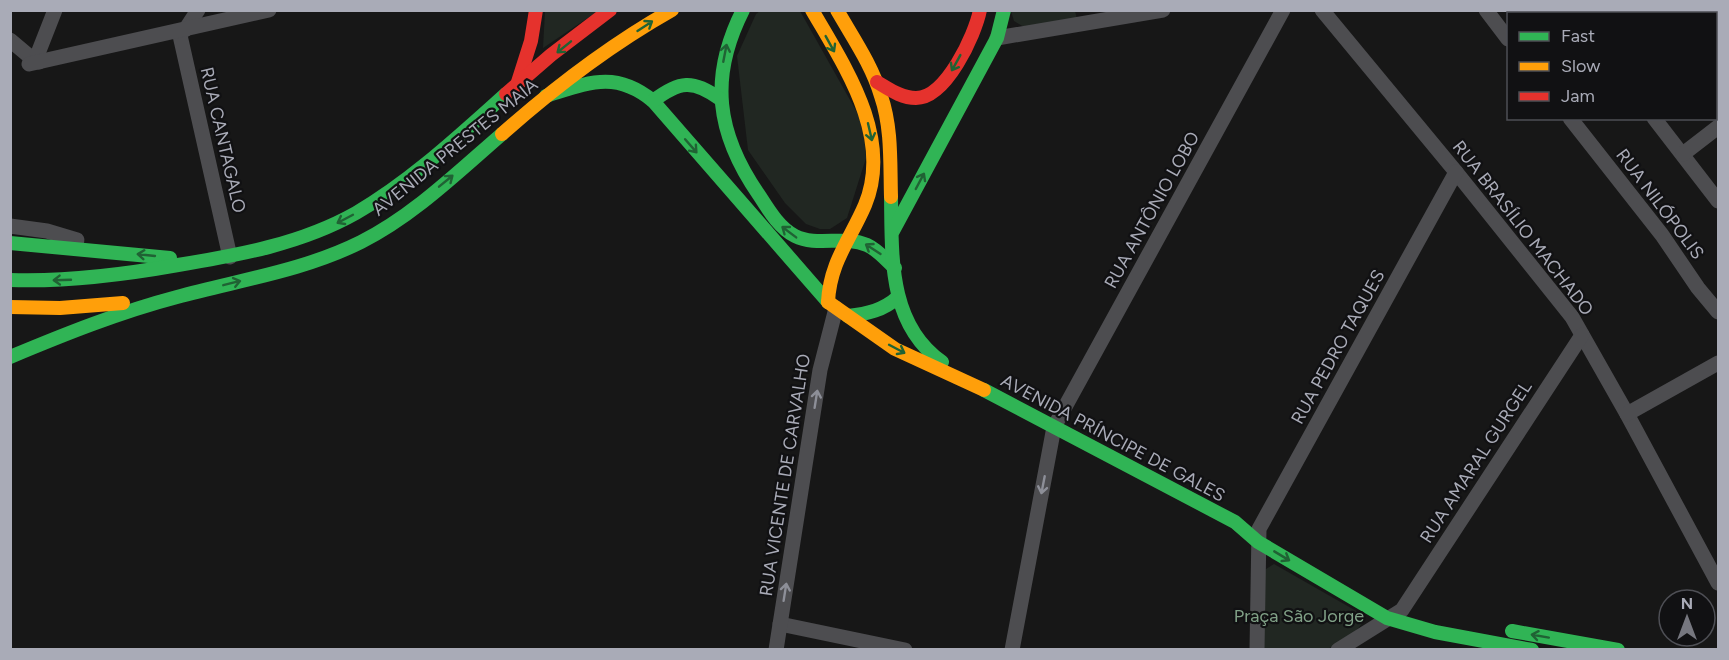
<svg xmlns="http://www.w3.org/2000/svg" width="1729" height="660" font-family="Figtree,sans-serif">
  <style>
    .green { fill: #212722 }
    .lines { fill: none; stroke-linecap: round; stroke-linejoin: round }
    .street { stroke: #4d4d50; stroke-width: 15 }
    .fast { stroke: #30b455; stroke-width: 14 }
    .slow { stroke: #ff9f0a; stroke-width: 14 }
    .jam { stroke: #e5322d; stroke-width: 14 }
    .oneway { stroke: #206234 }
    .oneway2 { stroke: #8d8f98 }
    .labels { text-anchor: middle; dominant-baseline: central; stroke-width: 4.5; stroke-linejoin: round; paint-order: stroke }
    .street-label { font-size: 18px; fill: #a9abb7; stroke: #111113 }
    .park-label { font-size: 18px; fill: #81a187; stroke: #111113 }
  </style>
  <rect width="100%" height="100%" fill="#171717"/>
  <g class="green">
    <polygon points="545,11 598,11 543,48"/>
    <polygon points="760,11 800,11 863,123 866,158 847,218 830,229 820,229 806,224 785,203 748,150 737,56 756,14"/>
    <polygon points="1011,11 1075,11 1077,19 1024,27 1014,21"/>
    <path d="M1274,564L1365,616C1365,627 1337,647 1326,649C1312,653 1279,649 1263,650L1265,573L1266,569Z"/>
  </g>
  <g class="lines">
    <g class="street">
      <polyline points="1322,10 1456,172 1572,317 1627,414 1718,583"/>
      <polyline points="1486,10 1508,39"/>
      <polyline points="1566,10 1568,14"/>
      <polyline points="1648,10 1650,14"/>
      <polyline points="1598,14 1599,10"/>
      <polyline points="1716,24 1718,22"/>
      <polyline points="185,30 198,10"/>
      <polyline points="179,31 230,257"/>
      <polyline points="997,38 1163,10"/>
      <polyline points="10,40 35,61 39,62"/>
      <polyline points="1716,53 1718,59"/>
      <polyline points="35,61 55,10"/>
      <polyline points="29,64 269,10"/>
      <polyline points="1570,118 1662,235 1698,288 1718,312"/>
      <polyline points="1654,118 1718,201"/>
      <polyline points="1683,154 1718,127"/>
      <polyline points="10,226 47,231 77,240"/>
      <polyline points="1627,414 1718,363"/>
      <polyline points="780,624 905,650"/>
      <polyline points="776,650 820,370 836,308"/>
      <polyline points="1012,650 1054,427 1283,10"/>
      <polyline points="1257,650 1259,529 1456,172"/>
      <polyline points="1338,650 1402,610 1582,335"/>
    </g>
    <g class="fast">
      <path d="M743,10C709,77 716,133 759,195C768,209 779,228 795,236C817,247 844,235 867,245C878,250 886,260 895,268"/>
      <path d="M546,96C588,83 615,70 653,101L828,302"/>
      <path d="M653,101C679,81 693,79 720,99"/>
      <path d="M891,197C892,256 888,324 942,362"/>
      <polyline points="893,231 997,38 1004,10"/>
      <polyline points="10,243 170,258"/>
      <path d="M10,280C67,282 122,275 178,265C239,255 301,244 356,213C411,181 459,136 506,94"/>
      <path d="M848,316C867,314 884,310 898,297"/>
      <path d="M10,357C65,334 120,312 177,297C239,280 303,271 361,242C413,216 458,172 502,134"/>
      <polyline points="984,390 1235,522 1258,542 1387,618 1435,632 1532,650"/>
      <polyline points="1512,631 1618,650"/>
    </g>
    <g class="slow">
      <path d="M812,10C845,67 893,137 865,205C850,240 830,262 828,302"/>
      <path d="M837,10C853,38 872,65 881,96C892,128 890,163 891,197"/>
      <path d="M502,134C555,87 610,45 672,10"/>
      <polyline points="828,302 895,349 984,390"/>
      <polyline points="10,307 60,308 123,303"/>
    </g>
    <g class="jam">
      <path d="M877,82C889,89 901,98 916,98C946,98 975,35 980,10"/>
      <polyline points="517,85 531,41 536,10"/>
      <polyline points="506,94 551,55 610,10"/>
    </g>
  </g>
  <defs><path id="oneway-shaft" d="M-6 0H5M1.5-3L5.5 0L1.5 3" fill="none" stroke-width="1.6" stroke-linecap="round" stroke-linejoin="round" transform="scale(1.5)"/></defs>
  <g class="oneway">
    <use href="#oneway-shaft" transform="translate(645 26) rotate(-33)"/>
    <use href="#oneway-shaft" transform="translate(830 44) rotate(61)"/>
    <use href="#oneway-shaft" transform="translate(564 47) rotate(141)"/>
    <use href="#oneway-shaft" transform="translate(725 53) rotate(-79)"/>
    <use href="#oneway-shaft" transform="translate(956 63) rotate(119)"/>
    <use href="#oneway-shaft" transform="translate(870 132) rotate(77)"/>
    <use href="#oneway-shaft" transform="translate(691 146) rotate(49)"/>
    <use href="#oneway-shaft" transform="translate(446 181) rotate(-39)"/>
    <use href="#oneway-shaft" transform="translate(920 181) rotate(-62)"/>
    <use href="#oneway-shaft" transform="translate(345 219) rotate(152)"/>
    <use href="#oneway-shaft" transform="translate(789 232) rotate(-143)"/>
    <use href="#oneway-shaft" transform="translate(873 249) rotate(-147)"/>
    <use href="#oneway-shaft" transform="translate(146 255) rotate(-174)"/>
    <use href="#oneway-shaft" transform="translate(62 280) rotate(178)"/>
    <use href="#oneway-shaft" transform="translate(232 283) rotate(-14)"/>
    <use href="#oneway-shaft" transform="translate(897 349) rotate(28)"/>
    <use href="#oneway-shaft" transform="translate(1282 556) rotate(31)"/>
    <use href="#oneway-shaft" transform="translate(1540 636) rotate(-170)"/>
  </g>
  <g class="oneway2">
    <use href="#oneway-shaft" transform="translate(816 399) rotate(-81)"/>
    <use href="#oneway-shaft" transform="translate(1043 485) rotate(101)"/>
    <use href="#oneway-shaft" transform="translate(785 592) rotate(-81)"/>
  </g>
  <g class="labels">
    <g class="street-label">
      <text transform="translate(223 140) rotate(77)">RUA CANTAGALO</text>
      <text transform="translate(455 147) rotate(-39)">AVENIDA PRESTES MAIA</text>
      <text transform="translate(1660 204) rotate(53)">RUA NILÓPOLIS</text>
      <text transform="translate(1152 210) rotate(-61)">RUA ANTÔNIO LOBO</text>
      <text transform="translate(1523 228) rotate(52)">RUA BRASÍLIO MACHADO</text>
      <text transform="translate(1338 347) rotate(-61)">RUA PEDRO TAQUES</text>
      <text transform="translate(1113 438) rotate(28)">AVENIDA PRÍNCIPE DE GALES</text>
      <text transform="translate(1476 462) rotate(-57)">RUA AMARAL GURGEL</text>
      <text transform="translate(785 475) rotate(-81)">RUA VICENTE DE CARVALHO</text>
    </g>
    <g class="park-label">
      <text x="1299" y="616">Praça São Jorge</text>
    </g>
  </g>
  <rect width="1729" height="660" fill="none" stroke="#a9abb7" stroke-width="24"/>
  <rect x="1507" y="12" width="210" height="108" fill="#111113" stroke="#4e4f55" stroke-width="1.5"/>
  <rect x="1519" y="32" width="30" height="9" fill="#30b455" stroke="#4e4f55" stroke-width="1.5"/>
  <text x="1561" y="42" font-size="18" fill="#a9abb7">Fast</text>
  <rect x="1519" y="62" width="30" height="9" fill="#ff9f0a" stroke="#4e4f55" stroke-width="1.5"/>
  <text x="1561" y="72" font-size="18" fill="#a9abb7">Slow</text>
  <rect x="1519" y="92" width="30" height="9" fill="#e5322d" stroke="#4e4f55" stroke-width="1.5"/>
  <text x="1561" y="102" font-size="18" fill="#a9abb7">Jam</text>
  <g transform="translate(1687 618)"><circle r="28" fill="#111113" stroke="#4e4f55" stroke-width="1.5"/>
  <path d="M0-4.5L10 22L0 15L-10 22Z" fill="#76777f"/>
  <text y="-9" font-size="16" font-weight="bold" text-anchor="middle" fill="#a9abb7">N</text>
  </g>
</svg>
